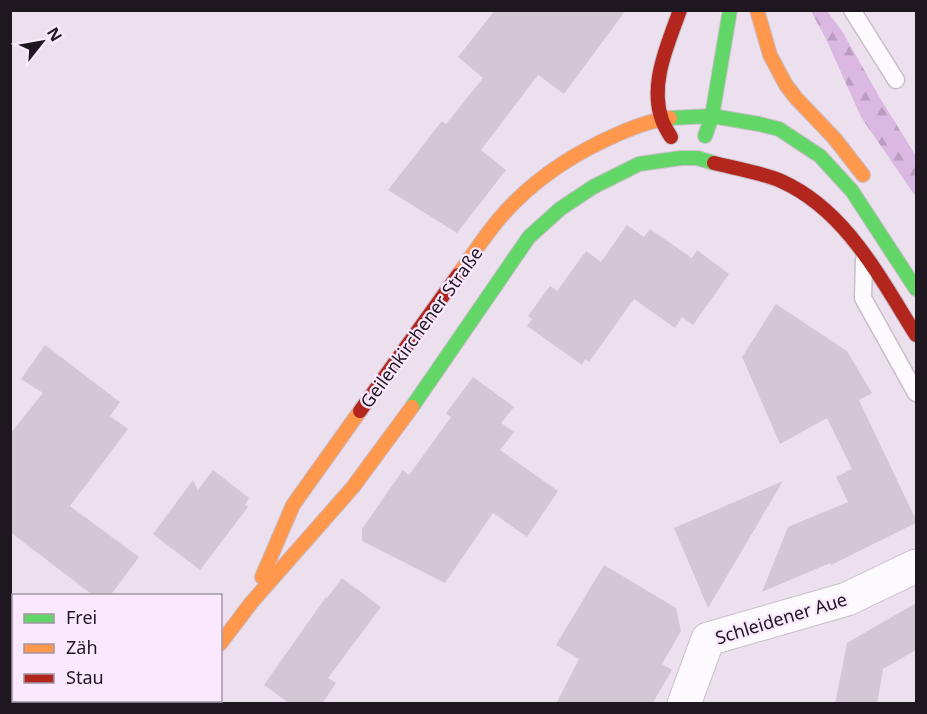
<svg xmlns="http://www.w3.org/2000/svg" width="927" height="714" font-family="'Noto Sans',sans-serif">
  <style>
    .forest { fill: url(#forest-firs) }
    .building { fill: #d2c8d4 }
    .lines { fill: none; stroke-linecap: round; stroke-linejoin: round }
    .lane-casing { stroke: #c8beca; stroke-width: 19 }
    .street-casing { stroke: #c8beca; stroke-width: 35 }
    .fast-casing { stroke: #c8beca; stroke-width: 16 }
    .slow-casing { stroke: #c8beca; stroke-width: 16 }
    .jam-casing { stroke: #c8beca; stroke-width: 16 }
    .lane { stroke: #fcfafc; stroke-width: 16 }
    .street { stroke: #fcfafc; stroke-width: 33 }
    .fast { stroke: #63d668; stroke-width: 14 }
    .slow { stroke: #ff974d; stroke-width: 14 }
    .jam { stroke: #b3261e; stroke-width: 14 }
    .labels { text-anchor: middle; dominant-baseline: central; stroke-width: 4.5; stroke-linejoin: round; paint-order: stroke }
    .street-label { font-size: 18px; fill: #1f1720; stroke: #fae9fe }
  </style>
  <defs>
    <pattern id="forest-firs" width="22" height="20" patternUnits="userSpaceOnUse" patternTransform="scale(1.5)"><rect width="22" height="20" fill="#dab8e2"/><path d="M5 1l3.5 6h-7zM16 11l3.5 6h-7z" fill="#bb9dc2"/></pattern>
  </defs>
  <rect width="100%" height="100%" fill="#ece0ee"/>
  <polygon class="forest" points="811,11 827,11 842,31 880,98 916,156 916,197 861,117 826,39"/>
  <g class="building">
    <polygon points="495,10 626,10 564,94 538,75 481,150 506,170 457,233 388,190 442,121 446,124 483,78 458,57"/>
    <polygon points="627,225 644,237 650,229 692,258 697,250 729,274 693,325 682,317 675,328 634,299 589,362 585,359 582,365 527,326 532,319 528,316 550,286 557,291 586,251 601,262"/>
    <polygon points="776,304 847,351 872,393 859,400 916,520 916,523 831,565 830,563 762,592 788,527 848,502 836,477 852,469 827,418 780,444 742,357"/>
    <polygon points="45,345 120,402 110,416 128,429 70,506 139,557 110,596 94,596 10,532 10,434 43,393 21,379"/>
    <polygon points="473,377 514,407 501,423 514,432 500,450 558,491 527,537 493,513 445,583 362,541 362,529 403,470 409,475 451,417 446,413"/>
    <polygon points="213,470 249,498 245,505 248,507 200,570 153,534 193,480 198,490"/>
    <polygon points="783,481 708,608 674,528"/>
    <polygon points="604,565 676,608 681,631 662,664 672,670 652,704 556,704 579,659 556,645"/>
    <polygon points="342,578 381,607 328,678 336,683 322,704 290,704 264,685 326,597 327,598"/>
    <polygon points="916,603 916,650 883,669 877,704 835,704 847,643"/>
  </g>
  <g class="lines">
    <defs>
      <g id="lane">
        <polyline points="852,10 896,80"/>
        <polyline points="864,260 863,298 916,393"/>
        <polyline points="148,700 153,704"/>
        <polyline points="91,704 93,700"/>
      </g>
      <polyline id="street" points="684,704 708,639 847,599 916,566"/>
      <g id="fast">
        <polyline points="670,118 712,116 759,124 779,129 820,156 852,191 916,289"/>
        <polyline points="705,136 712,116 730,10"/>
        <polyline points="412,407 529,237 560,209 593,187 639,164 681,158 697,158 714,163"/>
      </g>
      <g id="slow">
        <polyline points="757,10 770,55 786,85 796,98 835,139 863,175"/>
        <path d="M458,275C471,257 484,237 499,219C531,181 572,154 618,134C634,127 652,120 670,118"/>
        <polyline points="262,577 293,505 360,411"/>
        <polyline points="220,644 251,603 353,487 412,407"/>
      </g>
      <g id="jam">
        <path d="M671,137C668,132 664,126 662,120C649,84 668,44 680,10"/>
        <path d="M714,163C734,168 763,173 781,181C846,210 880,278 916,335"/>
        <polyline points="360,411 458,275"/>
        <polyline points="176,704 178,700"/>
      </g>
    </defs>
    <use href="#lane" class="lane-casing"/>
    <use href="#street" class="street-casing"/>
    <use href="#fast" class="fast-casing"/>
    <use href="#slow" class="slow-casing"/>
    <use href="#jam" class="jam-casing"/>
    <use href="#lane" class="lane"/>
    <use href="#street" class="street"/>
    <use href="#fast" class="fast"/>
    <use href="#slow" class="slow"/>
    <use href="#jam" class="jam"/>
  </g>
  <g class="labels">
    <g class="street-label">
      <text transform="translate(421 327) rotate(-54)">Geilenkirchener Straße</text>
      <text transform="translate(781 618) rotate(-17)">Schleidener Aue</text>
    </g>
  </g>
  <rect width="927" height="714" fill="none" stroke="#1f1720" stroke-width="24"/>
  <rect x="12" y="594" width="210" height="108" fill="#fae9fe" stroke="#a295a5" stroke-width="1.5"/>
  <rect x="24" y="614" width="30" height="9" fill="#63d668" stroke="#a295a5" stroke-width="1.5"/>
  <text x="66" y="624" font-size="18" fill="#1f1720">Frei</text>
  <rect x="24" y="644" width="30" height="9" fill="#ff974d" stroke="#a295a5" stroke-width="1.5"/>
  <text x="66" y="654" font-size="18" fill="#1f1720">Zäh</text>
  <rect x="24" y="674" width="30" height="9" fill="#b3261e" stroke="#a295a5" stroke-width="1.5"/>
  <text x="66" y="684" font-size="18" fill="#1f1720">Stau</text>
  <g transform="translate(42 42) rotate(59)" stroke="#fae9fe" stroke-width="4.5" paint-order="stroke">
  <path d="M0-4.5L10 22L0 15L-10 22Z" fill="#1f1720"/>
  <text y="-9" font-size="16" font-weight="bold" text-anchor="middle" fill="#1f1720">N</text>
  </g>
</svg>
